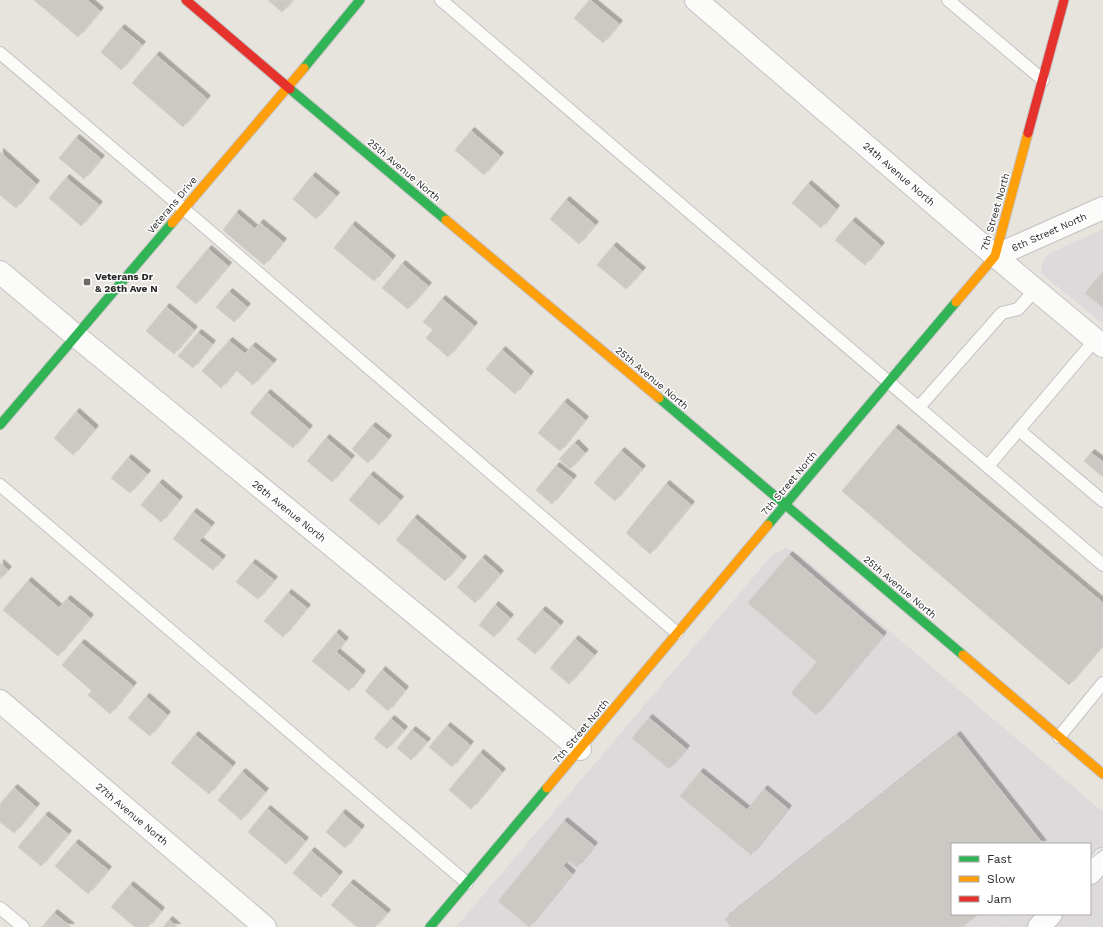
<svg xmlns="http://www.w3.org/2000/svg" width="1103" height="927" font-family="'Work Sans',sans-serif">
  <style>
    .industrial { fill: #dedadc; fill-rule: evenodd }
    .building { fill: #ccc9c4; stroke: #d2cfc9; filter: url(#shadow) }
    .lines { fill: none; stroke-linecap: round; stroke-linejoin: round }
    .lane-casing { stroke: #c4c2c3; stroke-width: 14 }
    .street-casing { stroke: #c4c2c3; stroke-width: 24 }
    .fast-casing { stroke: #c4c2c3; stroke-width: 11 }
    .slow-casing { stroke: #c4c2c3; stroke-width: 11 }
    .jam-casing { stroke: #c4c2c3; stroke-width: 11 }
    .lane { stroke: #fbfbfa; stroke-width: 12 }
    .street { stroke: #fbfbfa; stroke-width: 22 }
    .fast { stroke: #30b455; stroke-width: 9 }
    .slow { stroke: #ff9f0a; stroke-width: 9 }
    .jam { stroke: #e5322d; stroke-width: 9 }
    .rail { stroke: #dcdcde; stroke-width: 3 }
    .poi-dot { fill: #6b6967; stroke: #fff; stroke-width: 1.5 }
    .labels { text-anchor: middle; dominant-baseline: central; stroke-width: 3; stroke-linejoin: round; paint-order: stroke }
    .street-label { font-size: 10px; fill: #282828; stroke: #fff }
    .poi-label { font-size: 10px; font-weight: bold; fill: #282828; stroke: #fff; text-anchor: start }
  </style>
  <defs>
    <filter id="shadow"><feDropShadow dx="3.5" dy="-3.5" stdDeviation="0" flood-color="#0004"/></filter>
  </defs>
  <rect width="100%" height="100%" fill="#e7e3dd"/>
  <g class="industrial">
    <polygon points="1103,229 1103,324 1041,273 1042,265 1045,257 1055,251"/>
    <path d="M786,548L801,556L1103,812V927H456L772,555ZM952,844H1090V914H952Z"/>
  </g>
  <g class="building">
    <polygon points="34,0 87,0 100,11 78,37"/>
    <polygon points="268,0 293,0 282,12"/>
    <polygon points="590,0 619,24 603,43 574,18"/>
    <polygon points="121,28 142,45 121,70 101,52"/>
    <polygon points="156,55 207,99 183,127 132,83"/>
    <polygon points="471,131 500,156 484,175 455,150"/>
    <polygon points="76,138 101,159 84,179 59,158"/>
    <polygon points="0,152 36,184 16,208 0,195"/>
    <polygon points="312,176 336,196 316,219 293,199"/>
    <polygon points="66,178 99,205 81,226 49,198"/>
    <polygon points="808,184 836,209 821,228 792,203"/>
    <polygon points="566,200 595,225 579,244 550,219"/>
    <polygon points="236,213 255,229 260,223 283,242 264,265 223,230"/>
    <polygon points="852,221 881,246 865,265 835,240"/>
    <polygon points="352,225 392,259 374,281 334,248"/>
    <polygon points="613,246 642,271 626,289 597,265"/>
    <polygon points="208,249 228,266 196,304 176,287"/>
    <polygon points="402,264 428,286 408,309 382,288"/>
    <polygon points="1103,272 1103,308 1085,293"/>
    <polygon points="229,292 247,307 234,322 216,307"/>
    <polygon points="442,299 474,326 448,357 426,338 433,330 423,322"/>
    <polygon points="166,307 194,330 174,354 146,331"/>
    <polygon points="198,333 212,344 193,368 178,356"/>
    <polygon points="229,341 245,354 252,346 273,363 253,385 236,370 221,388 202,371"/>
    <polygon points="502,350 530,375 515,394 486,369"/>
    <polygon points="267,393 309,429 293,448 250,413"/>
    <polygon points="564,402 585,420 560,451 538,433"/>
    <polygon points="76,412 95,429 73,455 54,438"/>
    <polygon points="372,426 388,439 368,463 352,449"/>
    <polygon points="895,428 1103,603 1103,645 1069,685 842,491"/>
    <polygon points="326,438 351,459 332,482 307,461"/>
    <polygon points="575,443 585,453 570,469 559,459"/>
    <polygon points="621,451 642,469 615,501 594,483"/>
    <polygon points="1091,453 1103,462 1103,477 1084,461"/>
    <polygon points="128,458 147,474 130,493 111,478"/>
    <polygon points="556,466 573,479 552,504 536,490"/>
    <polygon points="370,475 400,500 379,525 349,500"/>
    <polygon points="159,483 179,500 161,522 141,505"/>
    <polygon points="666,484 691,505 650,554 626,533"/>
    <polygon points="193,512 211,526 199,541 222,559 213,570 173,539"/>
    <polygon points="414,518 463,560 445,581 396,540"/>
    <polygon points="789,555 883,636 816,715 791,693 817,662 748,603"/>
    <polygon points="482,558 500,574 475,603 457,587"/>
    <polygon points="0,563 8,570 0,579"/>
    <polygon points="252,563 274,580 258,599 236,582"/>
    <polygon points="28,581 59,608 67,599 90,618 58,656 3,610"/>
    <polygon points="288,593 307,608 283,637 264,621"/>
    <polygon points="495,605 510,618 494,637 479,625"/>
    <polygon points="542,610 560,625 535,654 517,639"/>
    <polygon points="336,633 345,641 336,652 362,674 349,691 312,661"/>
    <polygon points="575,639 594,655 569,684 550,668"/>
    <polygon points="81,643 133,686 110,714 88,695 92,691 62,665"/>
    <polygon points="382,670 405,690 388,711 365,691"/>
    <polygon points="146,697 167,715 150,736 128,718"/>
    <polygon points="649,718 686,749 669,769 632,738"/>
    <polygon points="391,719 404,730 387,749 374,738"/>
    <polygon points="447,726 470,745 452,767 429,747"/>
    <polygon points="412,730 427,742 411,760 397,748"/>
    <polygon points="195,735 232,766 209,794 171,763"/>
    <polygon points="957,735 1043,844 952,844 952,914 979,914 962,927 731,927 725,919"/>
    <polygon points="480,753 502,772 471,809 449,790"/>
    <polygon points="242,772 265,792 241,820 218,800"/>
    <polygon points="700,772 747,810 764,789 788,809 751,855 680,796"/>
    <polygon points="14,788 36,807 14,833 0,822 0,804"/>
    <polygon points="267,809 305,841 286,864 248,832"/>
    <polygon points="342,813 361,829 345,848 326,832"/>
    <polygon points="45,815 68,834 41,866 18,847"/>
    <polygon points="564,821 594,846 577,867 568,860 563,866 572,874 529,927 498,901"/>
    <polygon points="75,843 108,870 88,894 55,866"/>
    <polygon points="311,851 339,875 321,897 293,873"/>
    <polygon points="350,883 387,913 375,927 357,927 331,905"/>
    <polygon points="130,885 161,911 148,927 135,927 111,907"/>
    <polygon points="54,913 71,927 42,927"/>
    <polygon points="169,920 177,927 163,927"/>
  </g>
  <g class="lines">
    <defs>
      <g id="lane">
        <polyline points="441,0 1103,565"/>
        <polyline points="948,0 1043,80"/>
        <polyline points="0,53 205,227 677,633"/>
        <polyline points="919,407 1002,313 1018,309 1035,290"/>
        <polyline points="1019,430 1103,501"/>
        <polyline points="988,466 1095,340"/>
        <polyline points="0,485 467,883"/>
        <polyline points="1059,737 1103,683"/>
        <polyline points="0,908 23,927"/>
      </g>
      <g id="street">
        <polyline points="696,0 995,256 1103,346"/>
        <polyline points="995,256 1103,208"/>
        <polyline points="0,272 76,336 580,749"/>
        <polyline points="0,701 265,927"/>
        <polyline points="1090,873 1103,859"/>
        <polyline points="1039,927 1051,914"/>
      </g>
      <g id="fast">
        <polyline points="304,68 360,0"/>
        <polyline points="290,89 446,220"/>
        <polyline points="659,398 963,655"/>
        <polyline points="0,425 172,223"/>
        <polyline points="768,525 956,302"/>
        <polyline points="430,927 547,788"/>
      </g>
      <g id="slow">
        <polyline points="446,220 659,398"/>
        <polyline points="172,223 304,68"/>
        <polyline points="956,302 995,256 1028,133"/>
        <polyline points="963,655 1103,774"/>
        <polyline points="547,788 768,525"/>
      </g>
      <g id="jam">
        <polyline points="186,0 290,89"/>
        <polyline points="1028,133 1064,0"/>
      </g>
    </defs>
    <use href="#lane" class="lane-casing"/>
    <use href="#street" class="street-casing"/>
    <use href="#fast" class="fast-casing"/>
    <use href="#slow" class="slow-casing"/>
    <use href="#jam" class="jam-casing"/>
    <use href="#lane" class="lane"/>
    <use href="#street" class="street"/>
    <use href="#fast" class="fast"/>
    <use href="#slow" class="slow"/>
    <use href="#jam" class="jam"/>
    <g class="rail">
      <polyline points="1090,858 1103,849"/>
      <polyline points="995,927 1013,914"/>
      <polyline points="1090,927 1103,910"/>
    </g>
  </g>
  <rect class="poi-dot" x="83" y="278" width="8" height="8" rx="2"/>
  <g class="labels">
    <g class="street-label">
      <text transform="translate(404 170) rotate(40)">25th Avenue North</text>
      <text transform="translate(899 174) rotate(41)">24th Avenue North</text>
      <text transform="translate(172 205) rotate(-50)">Veterans Drive</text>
      <text transform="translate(995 212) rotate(-74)">7th Street North</text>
      <text transform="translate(1049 232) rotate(-24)">6th Street North</text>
      <text transform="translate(652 378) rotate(40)">25th Avenue North</text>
      <text transform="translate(789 483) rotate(-50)">7th Street North</text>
      <text transform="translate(289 511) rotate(39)">26th Avenue North</text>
      <text transform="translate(900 587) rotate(40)">25th Avenue North</text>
      <text transform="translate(581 731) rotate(-50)">7th Street North</text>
      <text transform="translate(132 814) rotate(40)">27th Avenue North</text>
    </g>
    <g class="poi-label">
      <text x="95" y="276">Veterans Dr<tspan x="95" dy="12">&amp; 26th Ave N</tspan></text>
    </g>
  </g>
  <rect x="951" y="843" width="140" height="72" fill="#ffffff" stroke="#a9a9a9"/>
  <rect x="959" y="856" width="20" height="6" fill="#30b455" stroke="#a9a9a9"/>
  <text x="987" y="863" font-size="12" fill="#282828">Fast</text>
  <rect x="959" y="876" width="20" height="6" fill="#ff9f0a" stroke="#a9a9a9"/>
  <text x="987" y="883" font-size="12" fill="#282828">Slow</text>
  <rect x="959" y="896" width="20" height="6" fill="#e5322d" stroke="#a9a9a9"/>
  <text x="987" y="903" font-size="12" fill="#282828">Jam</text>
</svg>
